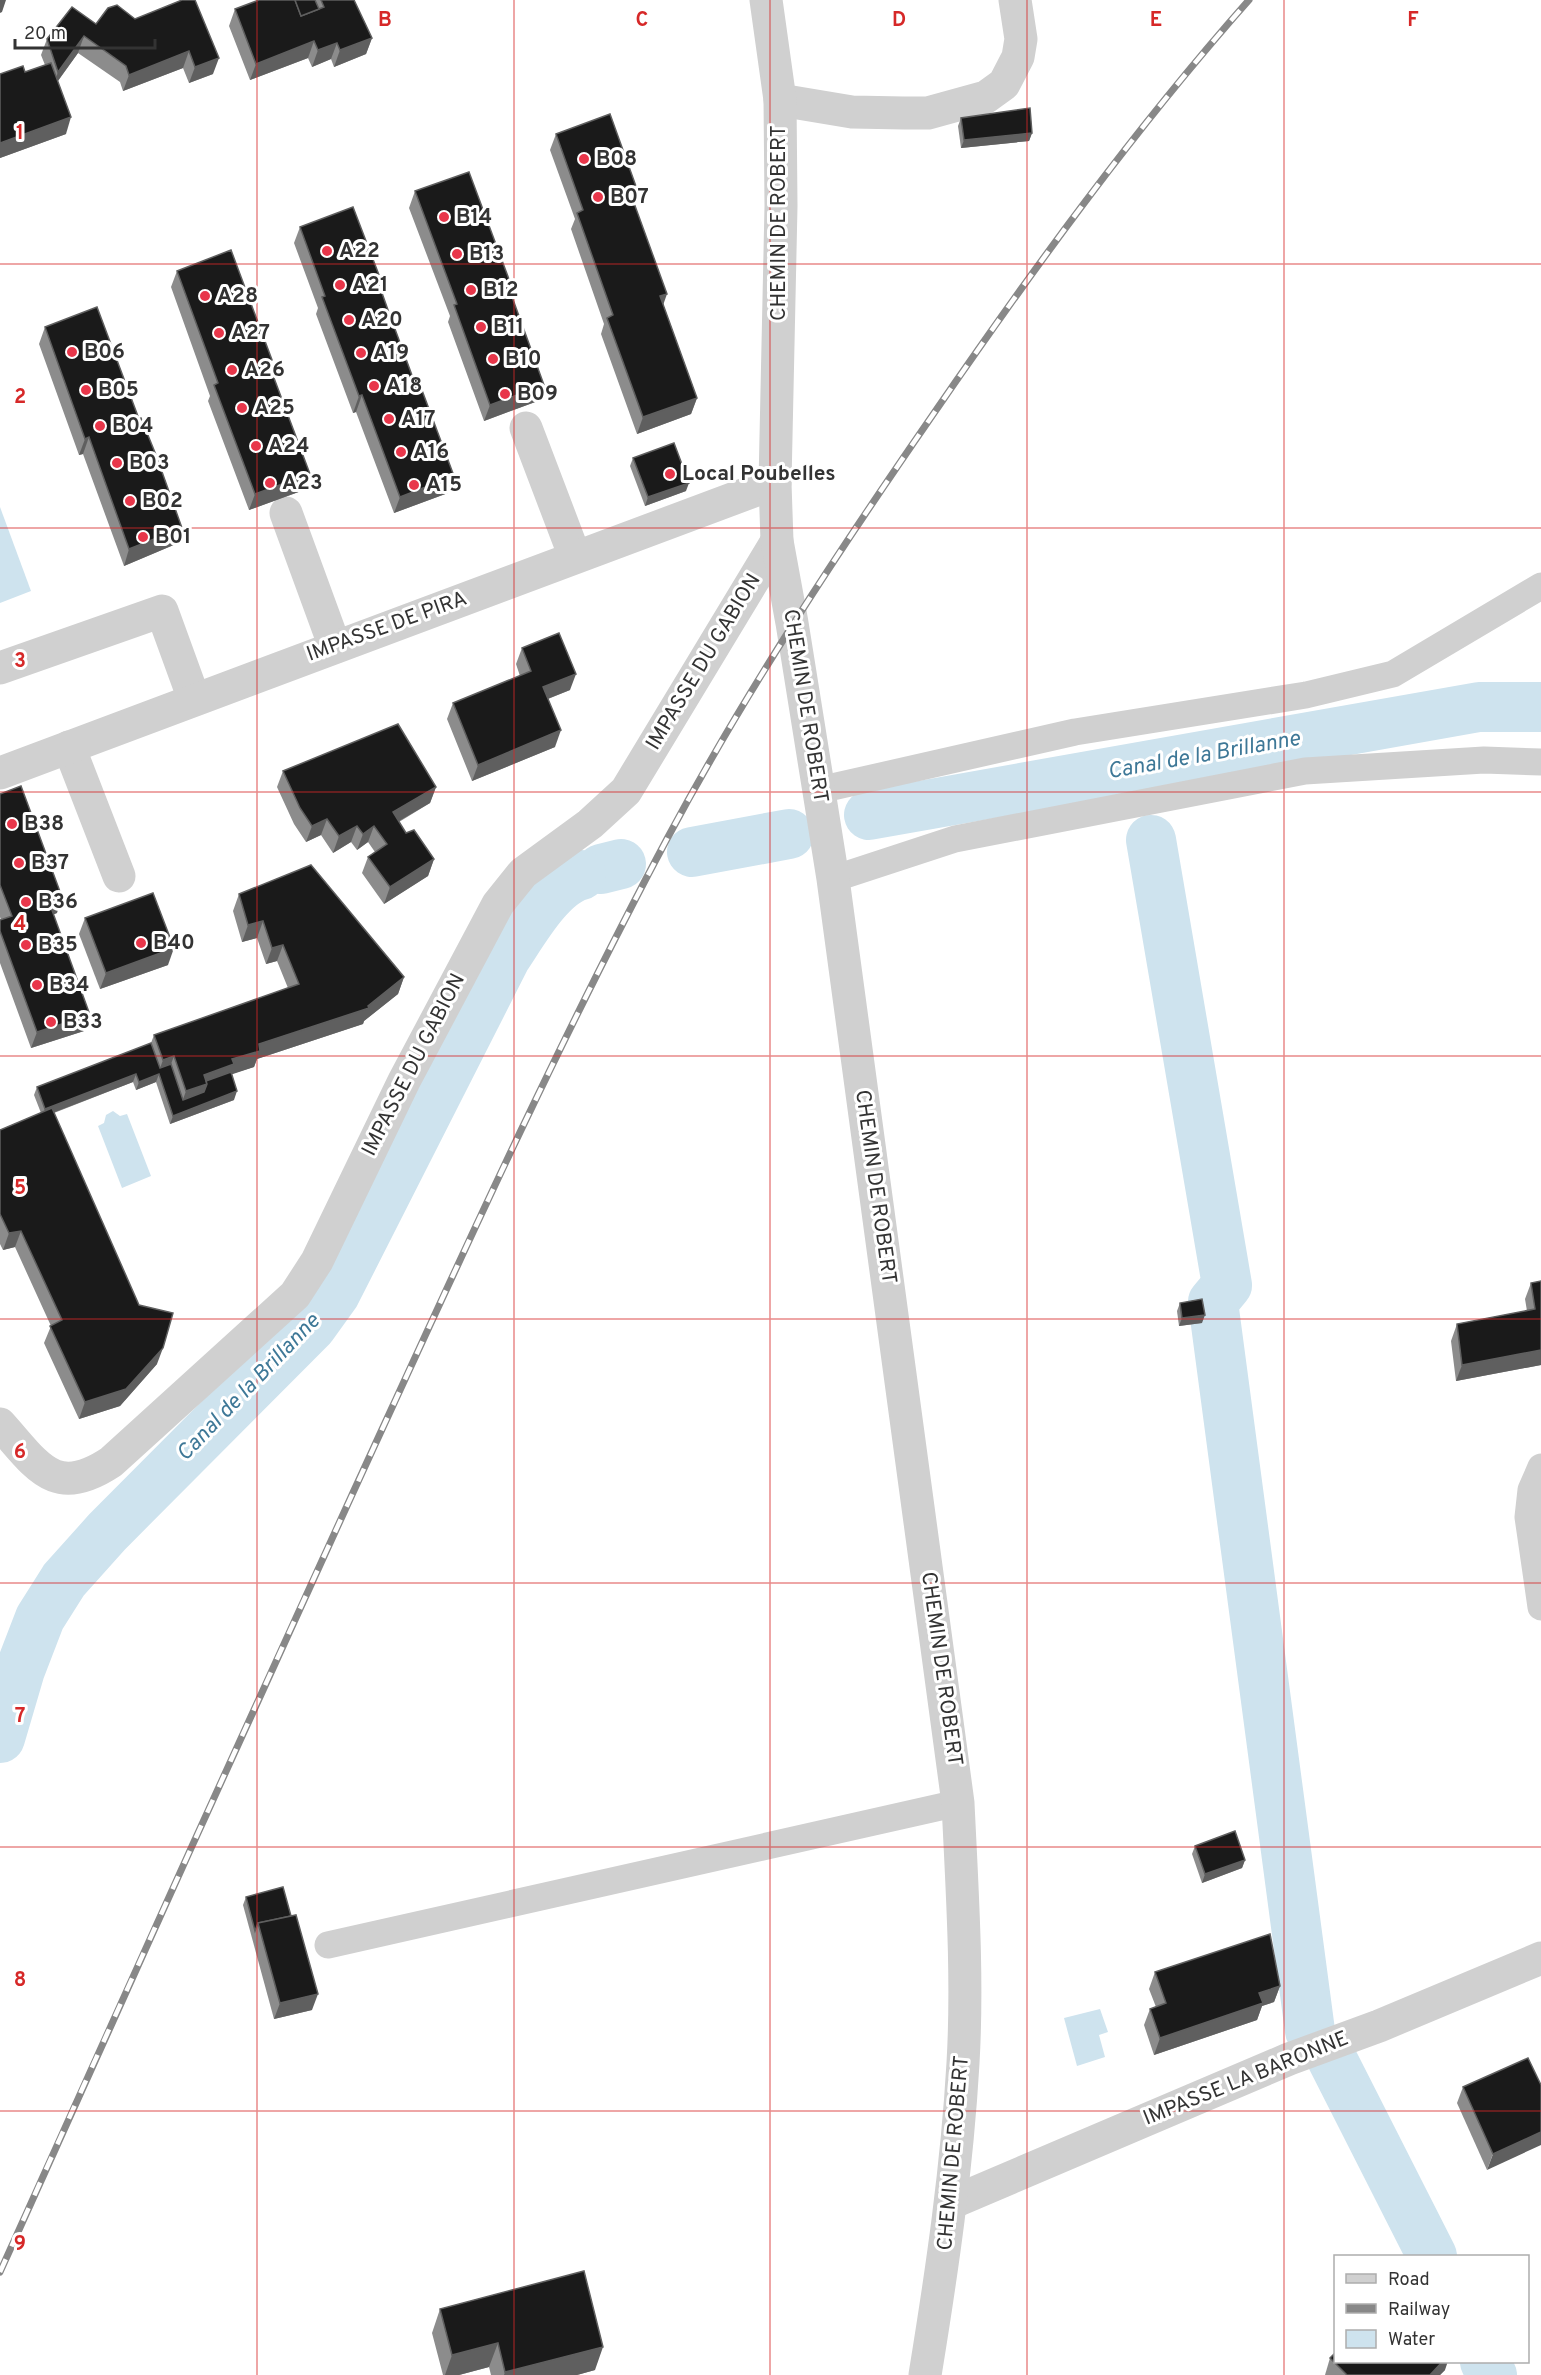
<svg xmlns="http://www.w3.org/2000/svg" width="1541" height="2375" font-family="Overpass,sans-serif">
  <style>
    .water { fill: #cee3ee }
    .lines { fill: none; stroke-linecap: round; stroke-linejoin: round }
    .canal { stroke: #cee3ee; stroke-width: 50 }
    .service { stroke: #d0d0d0; stroke-width: 27 }
    .minor { stroke: #d0d0d0; stroke-width: 33 }
    .tertiary { stroke: #d0d0d0; stroke-width: 33 }
    .rail-casing { stroke: #888; stroke-width: 7 }
    .rail { stroke: #fff; stroke-width: 4.5; stroke-dasharray: 14; stroke-linecap: butt }
    .wall { fill: #8c8c8c }
    .shaded-wall { fill: #5f5f5f }
    .building { fill: #1a1a1a; stroke: #5f5f5f; stroke-width: 1.5 }
    .grid { fill: none; stroke: #d62828; stroke-width: 1.5; stroke-opacity: 0.55 }
    .poi-dot { fill: #e8364a; stroke: #fff; stroke-width: 2 }
    .labels { text-anchor: middle; dominant-baseline: central; stroke-width: 6; stroke-linejoin: round; paint-order: stroke }
    .poi-label { font-size: 21px; font-weight: bold; fill: #333; stroke: #fff; text-anchor: start }
    .street-label { font-size: 21px; fill: #333; stroke: #fff }
    .water-label { font-size: 22px; font-style: italic; fill: #3e7897; stroke: #fff }
    .grid-label { font-size: 20px; text-anchor: middle; font-weight: bold; fill: #d62828; stroke: #fff; stroke-width: 6; stroke-linejoin: round; paint-order: stroke }
  </style>
  <rect width="100%" height="100%" fill="#fff"/>
  <g class="water">
    <polygon points="0,507 31,591 0,603"/>
    <polygon points="113,1111 120,1116 127,1114 151,1176 122,1188 98,1126 104,1123 106,1115"/>
    <polygon points="1100,2009 1108,2032 1099,2035 1105,2057 1077,2066 1064,2018"/>
  </g>
  <g class="lines">
    <g class="canal">
      <polyline points="869,815 1479,707 1541,707"/>
      <polyline points="1151,840 1227,1285 1213,1302 1310,2031"/>
      <polyline points="692,852 789,834"/>
      <polyline points="601,869 621,864"/>
      <path d="M0,1738L20,1670L40,1618L64,1580L107,1532L312,1326L335,1294L506,957C523,932 550,883 581,875"/>
      <polyline points="1330,2055 1432,2256"/>
      <polyline points="1485,2362 1492,2375"/>
    </g>
    <g class="service">
      <polyline points="819,790 1075,732 1306,695 1393,674 1541,586"/>
      <polyline points="833,879 955,839 1305,771 1484,760 1541,762"/>
      <polyline points="1541,1467 1531,1490 1528,1517 1541,1607"/>
      <polyline points="328,1945 958,1803"/>
    </g>
    <g class="minor">
      <polyline points="780,100 852,112 904,113 928,113 986,97 1004,84 1018,57 1021,39 1015,0"/>
      <polyline points="526,428 575,557"/>
      <polyline points="286,513 335,647"/>
      <polyline points="0,668 162,611 194,699"/>
      <polyline points="69,747 119,876"/>
      <polyline points="0,773 775,483"/>
      <path d="M0,1424C37,1465 54,1500 111,1462L295,1295L317,1261L404,1081L498,904L523,873L590,824L626,791L777,541"/>
      <polyline points="951,2203 1289,2059 1379,2026 1541,1958"/>
    </g>
    <path class="tertiary" d="M766,0L780,100L781,206L775,483L777,541L792,623L833,879L958,1803C962,1889 968,1977 963,2063C957,2168 942,2271 925,2375"/>
    <defs>
      <path id="rail" d="M0,2272C116,2013 233,1755 351,1497C453,1275 553,1053 668,837C746,691 838,552 932,416C1031,272 1133,131 1249,0"/>
    </defs>
    <use href="#rail" class="rail-casing"/>
    <use href="#rail" class="rail"/>
  </g>
  <g class="wall">
    <polygon points="182,0 213,74 189,83 183,68 123,91 120,82 78,53 58,81 66,134 0,158 0,74 25,72 45,65 41,55 47,39 96,24 135,19"/>
    <polygon points="259,0 354,0 372,38 366,54 334,67 331,59 312,67 308,58 250,80 229,26 235,9"/>
    <polygon points="961,118 1032,133 1029,141 961,148 958,126"/>
    <polygon points="556,134 633,200 663,304 697,398 691,414 637,434 601,334 604,324 571,229 575,219 550,150"/>
    <polygon points="415,191 509,287 538,401 484,421 448,322 450,316 409,208"/>
    <polygon points="300,227 377,280 413,378 454,476 448,493 394,513 356,412 353,413 316,314 318,308 294,243"/>
    <polygon points="177,271 304,490 249,510 208,401 210,396 171,287"/>
    <polygon points="45,327 176,544 124,566 83,454 79,455 39,344"/>
    <polygon points="633,458 686,491 645,506 630,466"/>
    <polygon points="522,648 570,690 548,699 555,747 472,781 447,719 453,703 520,676 516,664"/>
    <polygon points="283,771 436,787 430,803 399,822 406,833 434,859 428,876 384,904 362,873 368,857 375,852 368,842 357,850 351,842 333,853 321,835 306,842 294,824 277,787"/>
    <polygon points="0,794 57,913 53,914 90,1015 84,1031 31,1048 0,963 0,920 1,920 0,917"/>
    <polygon points="239,894 404,977 398,994 364,1021 363,1024 257,1059 254,1067 231,1074 234,1100 170,1124 156,1082 136,1090 133,1082 54,1113 157,1364 120,1406 79,1419 44,1343 51,1326 15,1247 3,1250 0,1244 0,1130 41,1113 34,1095 37,1087 151,1043 154,1035 288,988 277,961 266,964 257,938 242,942 233,911"/>
    <polygon points="85,918 168,965 100,989 79,934"/>
    <polygon points="1541,1281 1541,1365 1456,1381 1451,1341 1457,1324 1527,1311 1525,1299 1531,1283"/>
    <polygon points="1180,1303 1202,1323 1179,1326 1177,1311"/>
    <polygon points="1195,1846 1245,1860 1242,1868 1202,1883 1192,1854"/>
    <polygon points="246,1897 312,2010 274,2019 243,1905"/>
    <polygon points="1155,1972 1280,1986 1274,2002 1262,2006 1257,2020 1154,2055 1144,2025 1150,2009 1156,2007 1149,1989"/>
    <polygon points="1528,2058 1487,2170 1457,2103 1463,2087"/>
    <polygon points="440,2309 595,2370 577,2375 491,2375 489,2367 459,2375 443,2375 432,2333"/>
    <polygon points="1330,2358 1445,2370 1440,2375 1325,2375"/>
  </g>
  <g class="shaded-wall">
    <polygon points="0,0 6,0 2,12 0,13"/>
    <polygon points="84,36 78,53 52,89 58,72"/>
    <polygon points="372,38 366,54 334,67 340,50"/>
    <polygon points="314,41 308,58 250,80 256,64"/>
    <polygon points="337,43 331,59 312,67 318,50"/>
    <polygon points="189,51 183,68 123,91 129,75"/>
    <polygon points="219,58 213,74 189,83 195,67"/>
    <polygon points="71,117 66,134 0,158 0,143"/>
    <polygon points="1032,133 1029,141 961,148 964,140"/>
    <polygon points="637,189 631,206 630,192"/>
    <polygon points="667,294 661,311 660,296"/>
    <polygon points="544,385 538,401 484,421 490,405"/>
    <polygon points="362,395 356,412 353,413 359,396"/>
    <polygon points="697,398 691,414 637,434 643,417"/>
    <polygon points="89,437 83,454 79,455 85,439"/>
    <polygon points="310,474 304,490 249,510 255,494"/>
    <polygon points="454,476 448,493 394,513 400,497"/>
    <polygon points="689,483 686,491 645,506 648,497"/>
    <polygon points="182,528 176,544 124,566 129,549"/>
    <polygon points="576,674 570,690 537,703 543,687"/>
    <polygon points="561,730 555,747 472,781 478,765"/>
    <polygon points="436,787 430,803 387,828 393,812"/>
    <polygon points="327,819 321,835 306,842 312,826"/>
    <polygon points="357,826 351,842 333,853 339,836"/>
    <polygon points="374,826 368,842 357,850 363,834"/>
    <polygon points="434,859 428,876 384,904 390,887"/>
    <polygon points="62,897 57,913 43,919 49,902"/>
    <polygon points="263,921 257,938 242,942 248,925"/>
    <polygon points="283,945 277,961 266,964 272,948"/>
    <polygon points="174,948 168,965 100,989 106,973"/>
    <polygon points="404,977 398,994 364,1021 363,1024 257,1059 254,1067 230,1075 201,1100 180,1108 186,1091 204,1075 259,1044 368,1006"/>
    <polygon points="90,1015 84,1031 31,1048 37,1032"/>
    <polygon points="174,1056 168,1072 159,1074 156,1082 136,1090 139,1082 158,1074 163,1060"/>
    <polygon points="136,1074 133,1082 42,1117 45,1109"/>
    <polygon points="237,1091 234,1100 170,1124 173,1116"/>
    <polygon points="21,1231 15,1247 3,1250 9,1233"/>
    <polygon points="1205,1315 1202,1323 1179,1326 1182,1318"/>
    <polygon points="163,1348 157,1364 120,1406 79,1419 85,1402"/>
    <polygon points="1541,1350 1541,1365 1456,1381 1462,1365"/>
    <polygon points="1245,1860 1242,1868 1202,1883 1205,1874"/>
    <polygon points="1280,1986 1274,2002 1262,2006 1257,2020 1154,2055 1160,2038 1259,1993"/>
    <polygon points="318,1994 312,2010 274,2019 280,2003"/>
    <polygon points="1541,2132 1541,2145 1487,2170 1493,2154"/>
    <polygon points="498,2343 489,2367 459,2375 445,2375 452,2355"/>
    <polygon points="603,2347 595,2370 577,2375 504,2375 505,2372"/>
    <polygon points="1443,2361 1448,2361 1445,2370 1440,2375 1430,2375"/>
  </g>
  <g class="building">
    <polygon points="182,0 195,0 219,58 195,67 189,51 129,75 126,66 84,36 58,72 47,39 72,7 96,24 108,8 117,5 135,19"/>
    <polygon points="259,0 295,0 301,16 324,7 321,0 354,0 372,38 340,50 337,43 318,50 314,41 256,64 235,9"/>
    <polygon points="295,0 315,0 319,9 301,16"/>
    <polygon points="51,63 71,117 0,143 0,74 23,66 25,72"/>
    <polygon points="1030,108 1032,133 964,140 961,118"/>
    <polygon points="610,114 637,189 630,192 667,294 660,296 697,398 643,417 607,318 613,315 577,213 583,210 556,134"/>
    <polygon points="469,172 510,282 507,283 544,385 490,405 454,305 457,304 415,191"/>
    <polygon points="353,207 379,275 376,276 388,310 413,378 417,377 454,476 400,497 362,395 359,396 322,297 325,296 300,227"/>
    <polygon points="231,250 272,360 268,362 310,474 255,494 214,385 218,383 177,271"/>
    <polygon points="97,307 139,419 141,418 156,455 182,528 129,549 89,437 85,439 45,327"/>
    <polygon points="674,443 689,483 648,497 633,458"/>
    <polygon points="559,633 576,674 543,687 561,730 478,765 453,703 531,671 522,648"/>
    <polygon points="398,724 436,787 393,812 406,833 414,830 434,859 390,887 368,857 387,844 374,826 363,834 357,826 339,836 327,819 312,826 300,808 283,771"/>
    <polygon points="21,786 62,897 49,902 90,1015 37,1032 0,931 0,920 12,916 0,885 0,794"/>
    <polygon points="311,865 404,977 368,1006 369,1008 259,1044 260,1051 232,1059 234,1064 204,1075 207,1084 186,1091 174,1056 163,1060 154,1035 299,984 283,945 272,948 263,921 248,925 239,894"/>
    <polygon points="153,893 174,948 106,973 85,918"/>
    <polygon points="151,1043 160,1068 171,1064 183,1100 204,1092 207,1084 206,1081 231,1072 237,1091 173,1116 159,1074 139,1082 136,1074 45,1109 37,1087"/>
    <polygon points="52,1108 139,1305 173,1313 163,1348 126,1389 85,1402 50,1326 62,1320 21,1231 9,1233 0,1214 0,1130"/>
    <polygon points="1541,1281 1541,1350 1462,1365 1457,1324 1535,1309 1531,1283"/>
    <polygon points="1202,1299 1205,1315 1182,1318 1180,1303"/>
    <polygon points="1235,1831 1245,1860 1205,1874 1195,1846"/>
    <polygon points="283,1887 291,1916 258,1923 255,1931 246,1897"/>
    <polygon points="296,1915 318,1994 280,2003 258,1923"/>
    <polygon points="1270,1934 1280,1986 1259,1993 1263,2003 1160,2038 1150,2009 1166,2003 1155,1972"/>
    <polygon points="1528,2058 1541,2085 1541,2132 1493,2154 1463,2087"/>
    <polygon points="584,2271 603,2347 505,2372 498,2343 452,2355 440,2309"/>
    <polygon points="1335,2353 1335,2361 1443,2361 1430,2375 1347,2375 1330,2358"/>
  </g>
  <path class="grid" d="M257,0V2375M514,0V2375M770,0V2375M1027,0V2375M1284,0V2375M0,264H1541M0,528H1541M0,792H1541M0,1056H1541M0,1319H1541M0,1583H1541M0,1847H1541M0,2111H1541"/>
  <g class="poi-dot">
    <circle cx="584" cy="159" r="6"/>
    <circle cx="598" cy="197" r="6"/>
    <circle cx="444" cy="217" r="6"/>
    <circle cx="327" cy="251" r="6"/>
    <circle cx="457" cy="254" r="6"/>
    <circle cx="340" cy="285" r="6"/>
    <circle cx="471" cy="290" r="6"/>
    <circle cx="205" cy="296" r="6"/>
    <circle cx="349" cy="320" r="6"/>
    <circle cx="481" cy="327" r="6"/>
    <circle cx="219" cy="333" r="6"/>
    <circle cx="72" cy="352" r="6"/>
    <circle cx="361" cy="353" r="6"/>
    <circle cx="493" cy="359" r="6"/>
    <circle cx="232" cy="370" r="6"/>
    <circle cx="374" cy="386" r="6"/>
    <circle cx="86" cy="390" r="6"/>
    <circle cx="505" cy="394" r="6"/>
    <circle cx="242" cy="408" r="6"/>
    <circle cx="389" cy="419" r="6"/>
    <circle cx="100" cy="426" r="6"/>
    <circle cx="256" cy="446" r="6"/>
    <circle cx="401" cy="452" r="6"/>
    <circle cx="117" cy="463" r="6"/>
    <circle cx="670" cy="474" r="6"/>
    <circle cx="270" cy="483" r="6"/>
    <circle cx="414" cy="485" r="6"/>
    <circle cx="130" cy="501" r="6"/>
    <circle cx="143" cy="537" r="6"/>
    <circle cx="12" cy="824" r="6"/>
    <circle cx="19" cy="863" r="6"/>
    <circle cx="26" cy="902" r="6"/>
    <circle cx="141" cy="943" r="6"/>
    <circle cx="26" cy="945" r="6"/>
    <circle cx="37" cy="985" r="6"/>
    <circle cx="51" cy="1022" r="6"/>
  </g>
  <g class="labels">
    <g class="poi-label">
      <text x="596" y="159">B08</text>
      <text x="610" y="197">B07</text>
      <text x="456" y="217">B14</text>
      <text x="339" y="251">A22</text>
      <text x="469" y="254">B13</text>
      <text x="352" y="285">A21</text>
      <text x="483" y="290">B12</text>
      <text x="217" y="296">A28</text>
      <text x="361" y="320">A20</text>
      <text x="493" y="327">B11</text>
      <text x="231" y="333">A27</text>
      <text x="84" y="352">B06</text>
      <text x="373" y="353">A19</text>
      <text x="505" y="359">B10</text>
      <text x="244" y="370">A26</text>
      <text x="386" y="386">A18</text>
      <text x="98" y="390">B05</text>
      <text x="517" y="394">B09</text>
      <text x="254" y="408">A25</text>
      <text x="401" y="419">A17</text>
      <text x="112" y="426">B04</text>
      <text x="268" y="446">A24</text>
      <text x="413" y="452">A16</text>
      <text x="129" y="463">B03</text>
      <text x="682" y="474">Local Poubelles</text>
      <text x="282" y="483">A23</text>
      <text x="426" y="485">A15</text>
      <text x="142" y="501">B02</text>
      <text x="155" y="537">B01</text>
      <text x="24" y="824">B38</text>
      <text x="31" y="863">B37</text>
      <text x="38" y="902">B36</text>
      <text x="153" y="943">B40</text>
      <text x="38" y="945">B35</text>
      <text x="49" y="985">B34</text>
      <text x="63" y="1022">B33</text>
    </g>
    <g class="street-label">
      <text transform="translate(779 223) rotate(-90)">CHEMIN DE ROBERT</text>
      <text transform="translate(387 627) rotate(-20)">IMPASSE DE PIRA</text>
      <text transform="translate(704 662) rotate(-59)">IMPASSE DU GABION</text>
      <text transform="translate(805 706) rotate(81)">CHEMIN DE ROBERT</text>
      <text transform="translate(414 1065) rotate(-63)">IMPASSE DU GABION</text>
      <text transform="translate(875 1187) rotate(82)">CHEMIN DE ROBERT</text>
      <text transform="translate(941 1669) rotate(82)">CHEMIN DE ROBERT</text>
      <text transform="translate(1246 2079) rotate(-22)">IMPASSE LA BARONNE</text>
      <text transform="translate(954 2153) rotate(-85)">CHEMIN DE ROBERT</text>
    </g>
    <g class="water-label">
      <text transform="translate(1204 756) rotate(-10)">Canal de la Brillanne</text>
      <text transform="translate(249 1388) rotate(-46)">Canal de la Brillanne</text>
    </g>
  </g>
  <g class="grid-label">
    <text x="385" y="26">B</text>
    <text x="642" y="26">C</text>
    <text x="899" y="26">D</text>
    <text x="1156" y="26">E</text>
    <text x="1413" y="26">F</text>
    <text x="20" y="139">1</text>
    <text x="20" y="403">2</text>
    <text x="20" y="667">3</text>
    <text x="20" y="930">4</text>
    <text x="20" y="1194">5</text>
    <text x="20" y="1458">6</text>
    <text x="20" y="1722">7</text>
    <text x="20" y="1986">8</text>
    <text x="20" y="2250">9</text>
  </g>
  <rect x="1334" y="2255" width="195" height="108" fill="#ffffff" stroke="#adadad" stroke-width="1.5"/>
  <rect x="1346" y="2274" width="30" height="9" fill="#d0d0d0" stroke="#adadad" stroke-width="1.5"/>
  <text x="1388" y="2285" font-size="18" fill="#333333">Road</text>
  <rect x="1346" y="2304" width="30" height="9" fill="#888888" stroke="#adadad" stroke-width="1.5"/>
  <text x="1388" y="2315" font-size="18" fill="#333333">Railway</text>
  <rect x="1346" y="2330" width="30" height="18" fill="#cee3ee" stroke="#adadad" stroke-width="1.5"/>
  <text x="1388" y="2345" font-size="18" fill="#333333">Water</text>
  <path d="M15 39v9h140v-9" fill="none" stroke="#333333" stroke-width="3"/>
  <text x="24" y="39" font-size="18" fill="#333333" stroke="#ffffff" stroke-width="4.5" paint-order="stroke">20 m</text>
</svg>
